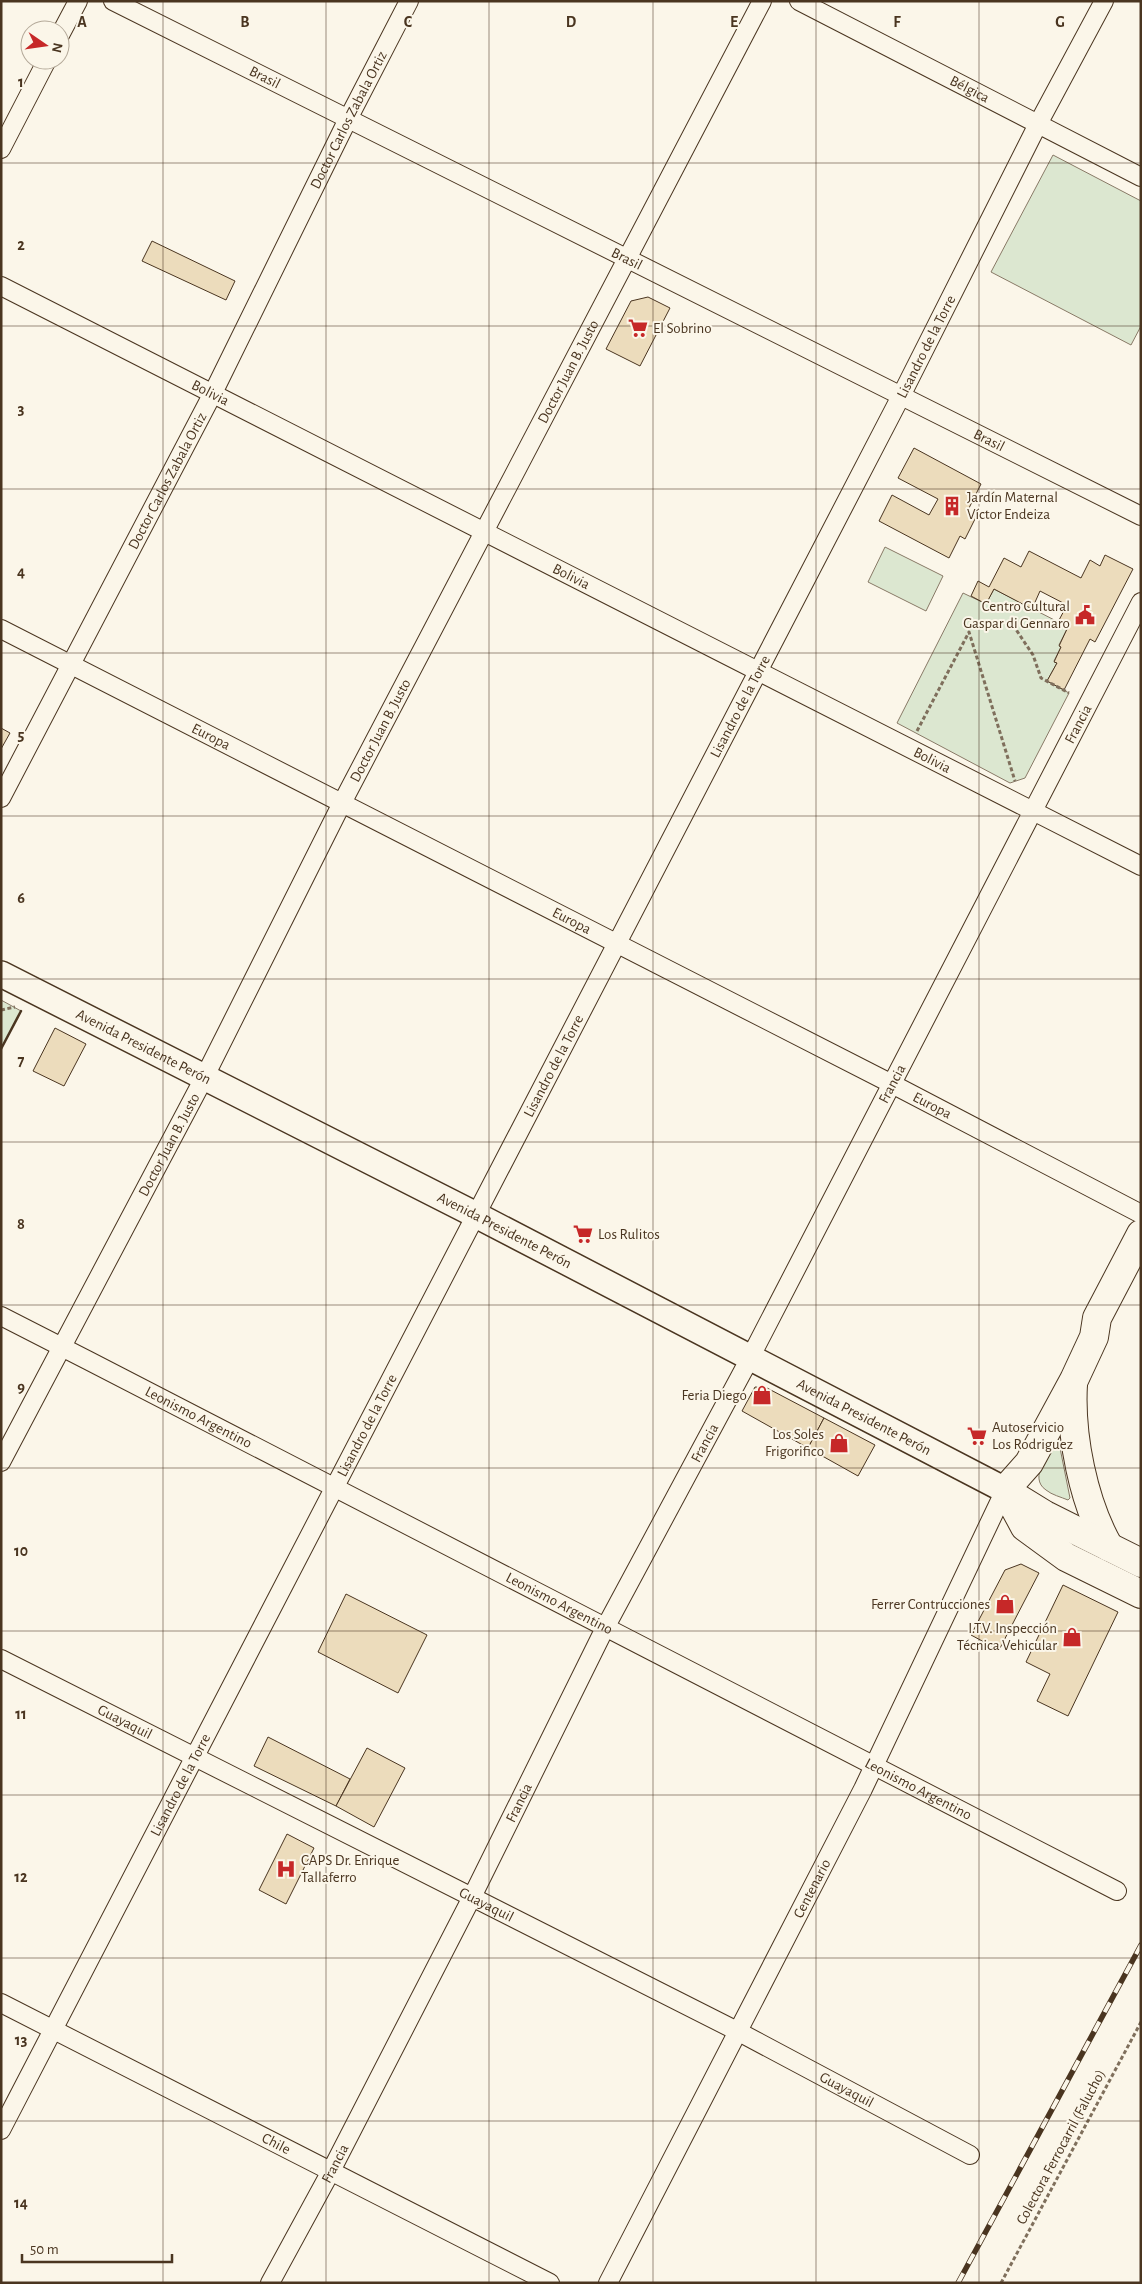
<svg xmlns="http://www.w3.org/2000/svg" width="1142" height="2284" font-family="'Alegreya Sans',sans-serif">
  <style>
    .green { fill: #dce7d0; stroke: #887966 }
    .building { fill: #ecdcbc; stroke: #4a3520 }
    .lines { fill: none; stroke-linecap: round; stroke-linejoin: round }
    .street-casing { stroke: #4a3520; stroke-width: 20 }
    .secondary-casing { stroke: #4a3520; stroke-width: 28 }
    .primary-casing { stroke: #4a3520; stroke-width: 30 }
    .path { stroke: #7f6f5c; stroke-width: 3; stroke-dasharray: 4 2.5; stroke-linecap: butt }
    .street { stroke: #fbf6e9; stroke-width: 18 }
    .secondary { stroke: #fbf6e9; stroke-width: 25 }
    .primary { stroke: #fbf6e9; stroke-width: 28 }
    .rail-casing { stroke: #4a3520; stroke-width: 5.5 }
    .rail { stroke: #fbf6e9; stroke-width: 4; stroke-dasharray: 11; stroke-linecap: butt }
    .wall { stroke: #4a3520; stroke-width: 2.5 }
    .grid { fill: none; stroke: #4a3520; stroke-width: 1; stroke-opacity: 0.55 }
    .labels { text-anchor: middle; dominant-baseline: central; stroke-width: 4; stroke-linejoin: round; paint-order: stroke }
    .street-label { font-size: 15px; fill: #4a3520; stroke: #fbf6e9 }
    .poi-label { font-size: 15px; fill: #4a3520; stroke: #fbf6e9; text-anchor: start }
    .grid-label { font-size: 16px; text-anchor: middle; font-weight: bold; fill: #4a3520; stroke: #fbf6e9; stroke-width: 4; stroke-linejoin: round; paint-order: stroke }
  </style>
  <rect width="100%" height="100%" fill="#fbf6e9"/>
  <g class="green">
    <polygon points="1053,155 1141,201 1141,326 1131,345 991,272"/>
    <polygon points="885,547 943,576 926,611 868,582"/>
    <polygon points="994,589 1068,627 1059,645 1061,647 1054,661 1057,663 1047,681 1069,693 1025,778 1010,783 897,723 963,593 986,604"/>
    <polygon points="1,1000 21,1011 1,1049"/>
    <path d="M1056,1440L1059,1443L1070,1498L1068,1500C1061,1497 1052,1495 1046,1490C1028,1478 1049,1452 1056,1440Z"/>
  </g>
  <g class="building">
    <polygon points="152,241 235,281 226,300 142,261"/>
    <polygon points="648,297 670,308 640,366 606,349 631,301"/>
    <polygon points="914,448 981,484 967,512 976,517 965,539 960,536 949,558 879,521 892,495 929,515 938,499 898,478"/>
    <polygon points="1029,551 1081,578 1090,560 1100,566 1105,555 1133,569 1095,642 1090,639 1064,690 1047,681 1057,663 1054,662 1061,647 1059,646 1068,627 1058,622 1067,605 1040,591 1032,609 994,589 986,604 971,596 978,581 989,587 1004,558 1021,567"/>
    <polygon points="1,728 10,733 1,749"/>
    <polygon points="55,1028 86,1044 64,1086 33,1071"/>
    <polygon points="755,1387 767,1388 824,1418 808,1448 742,1411"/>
    <polygon points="824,1418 875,1445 858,1476 808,1448"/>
    <polygon points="1021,1564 1039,1573 999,1650 971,1635 1005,1570"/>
    <polygon points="1063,1585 1118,1612 1068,1716 1037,1701 1050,1674 1026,1662"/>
    <polygon points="346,1594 427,1635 398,1693 318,1652"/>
    <polygon points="268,1737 350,1779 336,1806 254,1766"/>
    <polygon points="367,1748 405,1768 374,1827 336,1806"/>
    <polygon points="287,1834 314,1848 286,1904 259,1890"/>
  </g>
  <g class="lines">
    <defs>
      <g id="street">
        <path id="s1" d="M113,1L1141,516"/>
        <path id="s2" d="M799,1L1141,177"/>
        <polyline points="60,35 78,1"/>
        <polyline points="1,149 47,60"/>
        <path id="s3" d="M1,286L1141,866"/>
        <path id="s4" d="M1,629L892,1084L1141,1214"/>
        <path id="s5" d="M1,798L213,393L348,119L409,1"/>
        <path id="s6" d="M1,1316C374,1506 745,1700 1117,1891"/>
        <path id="s7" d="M1,1462L204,1078L342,803L762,1"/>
        <path id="s8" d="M1,1659L739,2032L970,2155"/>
        <path id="s9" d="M1,2003L550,2283"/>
        <path id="s10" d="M1,2130L901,396L1038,124L1104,1"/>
        <path id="s11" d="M270,2283L331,2171L472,1897L605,1628L750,1358L1141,602"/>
        <path id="s12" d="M608,2283L863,1789L1005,1490"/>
      </g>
      <g id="secondary">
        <path id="s13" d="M1,974L476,1215L1005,1490"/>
      </g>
      <g id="primary">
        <path d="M1073,1384C1070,1435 1083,1502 1109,1547"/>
        <polyline points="1005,1490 1029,1463 1074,1380 1094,1337 1097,1318 1141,1234"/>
        <polyline points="1005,1490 1025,1527 1066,1557 1141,1594"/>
        <polyline points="1006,1491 1045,1515 1141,1563"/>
      </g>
    </defs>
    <use href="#street" class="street-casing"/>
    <use href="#secondary" class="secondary-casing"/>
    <use href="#primary" class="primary-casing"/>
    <g class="path">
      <polyline points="1013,625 1033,655 1041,678 1069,693"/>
      <polyline points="917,731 969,632 1015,781"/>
      <polyline points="1,1010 15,1007"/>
      <polyline points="1001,2283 1141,2022"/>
    </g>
    <use href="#street" class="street"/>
    <use href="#secondary" class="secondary"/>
    <use href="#primary" class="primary"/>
    <defs>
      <polyline id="rail" points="958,2283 1141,1945"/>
    </defs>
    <use href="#rail" class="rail-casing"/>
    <use href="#rail" class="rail"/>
    <polyline class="wall" points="1,1049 21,1011"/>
  </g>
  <path class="grid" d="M163,1V2283M326,1V2283M489,1V2283M653,1V2283M816,1V2283M979,1V2283M1,163H1141M1,326H1141M1,489H1141M1,653H1141M1,816H1141M1,979H1141M1,1142H1141M1,1305H1141M1,1468H1141M1,1631H1141M1,1795H1141M1,1958H1141M1,2121H1141"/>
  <defs>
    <symbol id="supermarket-bare" viewBox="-9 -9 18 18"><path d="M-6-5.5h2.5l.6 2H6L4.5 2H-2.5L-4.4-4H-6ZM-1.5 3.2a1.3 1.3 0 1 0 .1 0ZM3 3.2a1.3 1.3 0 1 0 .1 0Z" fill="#c62828" stroke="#fbf6e9" stroke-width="2.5" paint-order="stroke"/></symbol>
    <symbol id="building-bare" viewBox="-9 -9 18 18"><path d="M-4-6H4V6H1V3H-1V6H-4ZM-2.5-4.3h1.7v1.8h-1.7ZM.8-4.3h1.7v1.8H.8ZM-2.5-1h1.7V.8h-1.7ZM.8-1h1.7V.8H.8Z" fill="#c62828" stroke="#fbf6e9" stroke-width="2.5" paint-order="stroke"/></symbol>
    <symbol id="civic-bare" viewBox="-9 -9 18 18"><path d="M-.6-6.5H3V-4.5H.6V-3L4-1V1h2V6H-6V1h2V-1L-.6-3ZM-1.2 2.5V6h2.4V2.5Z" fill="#c62828" stroke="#fbf6e9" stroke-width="2.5" paint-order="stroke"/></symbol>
    <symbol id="shop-bare" viewBox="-9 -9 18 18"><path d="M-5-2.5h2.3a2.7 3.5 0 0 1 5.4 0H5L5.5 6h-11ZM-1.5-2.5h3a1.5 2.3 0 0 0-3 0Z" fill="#c62828" stroke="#fbf6e9" stroke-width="2.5" paint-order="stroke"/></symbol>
    <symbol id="hospital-bare" viewBox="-9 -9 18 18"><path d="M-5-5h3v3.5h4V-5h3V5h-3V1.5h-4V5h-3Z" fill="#c62828" stroke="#fbf6e9" stroke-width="2.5" paint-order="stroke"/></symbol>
  </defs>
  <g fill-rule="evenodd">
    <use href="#supermarket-bare" x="624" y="314" width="28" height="28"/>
    <use href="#building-bare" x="938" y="492" width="28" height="28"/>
    <use href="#civic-bare" x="1071" y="601" width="28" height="28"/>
    <use href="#supermarket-bare" x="569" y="1220" width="28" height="28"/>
    <use href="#shop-bare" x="748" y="1381" width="28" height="28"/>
    <use href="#supermarket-bare" x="963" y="1422" width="28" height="28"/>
    <use href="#shop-bare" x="825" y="1429" width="28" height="28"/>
    <use href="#shop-bare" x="991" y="1590" width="28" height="28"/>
    <use href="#shop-bare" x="1058" y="1623" width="28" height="28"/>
    <use href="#hospital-bare" x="272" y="1855" width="28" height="28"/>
  </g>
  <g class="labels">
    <g class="street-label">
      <text stroke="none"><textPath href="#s1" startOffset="170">Brasil</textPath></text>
      <text stroke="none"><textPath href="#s2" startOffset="192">Bélgica</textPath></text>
      <text stroke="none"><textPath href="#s5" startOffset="762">Doctor Carlos Zabala Ortiz</textPath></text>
      <text stroke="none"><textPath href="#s1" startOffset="575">Brasil</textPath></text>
      <text stroke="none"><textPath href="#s10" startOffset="2009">Lisandro de la Torre</textPath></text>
      <text stroke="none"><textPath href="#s7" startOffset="1229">Doctor Juan B. Justo</textPath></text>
      <text stroke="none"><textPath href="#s3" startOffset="235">Bolivia</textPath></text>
      <text stroke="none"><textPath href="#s1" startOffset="980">Brasil</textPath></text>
      <text stroke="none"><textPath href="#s5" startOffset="358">Doctor Carlos Zabala Ortiz</textPath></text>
      <text stroke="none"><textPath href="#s3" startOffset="640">Bolivia</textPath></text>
      <text stroke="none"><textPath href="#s10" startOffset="1604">Lisandro de la Torre</textPath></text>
      <text stroke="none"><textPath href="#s11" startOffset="1756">Francia</textPath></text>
      <text stroke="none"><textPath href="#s7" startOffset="824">Doctor Juan B. Justo</textPath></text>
      <text stroke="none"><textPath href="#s4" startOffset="236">Europa</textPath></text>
      <text stroke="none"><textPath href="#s3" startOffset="1045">Bolivia</textPath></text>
      <text stroke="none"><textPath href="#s4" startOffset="641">Europa</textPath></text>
      <text stroke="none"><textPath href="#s13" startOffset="160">Avenida Presidente Perón</textPath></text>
      <text stroke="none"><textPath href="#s10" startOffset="1199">Lisandro de la Torre</textPath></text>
      <text stroke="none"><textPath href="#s11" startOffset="1351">Francia</textPath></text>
      <text stroke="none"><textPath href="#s4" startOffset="1046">Europa</textPath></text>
      <text stroke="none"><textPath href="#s7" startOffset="359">Doctor Juan B. Justo</textPath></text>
      <text stroke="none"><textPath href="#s13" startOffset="565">Avenida Presidente Perón</textPath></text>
      <text stroke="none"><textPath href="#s6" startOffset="222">Leonismo Argentino</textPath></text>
      <text stroke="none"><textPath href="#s13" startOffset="970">Avenida Presidente Perón</textPath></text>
      <text stroke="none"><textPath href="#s10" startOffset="794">Lisandro de la Torre</textPath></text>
      <text stroke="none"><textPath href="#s11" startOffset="946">Francia</textPath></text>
      <text stroke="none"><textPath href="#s6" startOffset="628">Leonismo Argentino</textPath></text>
      <text stroke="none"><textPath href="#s8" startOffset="139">Guayaquil</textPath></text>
      <text stroke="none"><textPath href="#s10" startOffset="389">Lisandro de la Torre</textPath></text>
      <text stroke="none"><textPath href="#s6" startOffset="1032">Leonismo Argentino</textPath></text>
      <text stroke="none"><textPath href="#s11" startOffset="541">Francia</textPath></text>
      <text stroke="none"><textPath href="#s12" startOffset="444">Centenario</textPath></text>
      <text stroke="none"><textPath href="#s8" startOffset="544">Guayaquil</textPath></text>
      <text stroke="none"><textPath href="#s8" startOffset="949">Guayaquil</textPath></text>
      <text stroke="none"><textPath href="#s9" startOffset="309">Chile</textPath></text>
      <text transform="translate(1061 2147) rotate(-62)">Colectora Ferrocarril (Falucho)</text>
      <text stroke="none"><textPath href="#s11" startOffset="136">Francia</textPath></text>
    </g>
    <g class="poi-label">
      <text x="653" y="328">El Sobrino</text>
      <text x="967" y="497">Jardín Maternal<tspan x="967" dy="17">Víctor Endeiza</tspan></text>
      <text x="1070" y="606" text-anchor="end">Centro Cultural<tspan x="1070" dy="17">Gaspar di Gennaro</tspan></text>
      <text x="598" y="1234">Los Rulitos</text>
      <text x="747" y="1395" text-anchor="end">Feria Diego</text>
      <text x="992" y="1427">Autoservicio<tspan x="992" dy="17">Los Rodriguez</tspan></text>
      <text x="824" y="1434" text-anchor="end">Los Soles<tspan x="824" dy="17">Frigorifico</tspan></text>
      <text x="990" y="1604" text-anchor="end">Ferrer Contrucciones</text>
      <text x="1057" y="1628" text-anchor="end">I.T.V. Inspección<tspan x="1057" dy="17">Técnica Vehicular</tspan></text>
      <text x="301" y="1860">CAPS Dr. Enrique<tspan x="301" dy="17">Tallaferro</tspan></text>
    </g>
  </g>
  <g class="grid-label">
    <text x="82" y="27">A</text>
    <text x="245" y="27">B</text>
    <text x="408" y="27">C</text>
    <text x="571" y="27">D</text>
    <text x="734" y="27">E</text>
    <text x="897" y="27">F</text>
    <text x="1060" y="27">G</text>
    <text x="21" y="87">1</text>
    <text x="21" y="250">2</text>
    <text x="21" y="414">3</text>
    <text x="21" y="577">4</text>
    <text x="21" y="740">5</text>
    <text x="21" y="903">6</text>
    <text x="21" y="1066">7</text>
    <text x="21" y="1229">8</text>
    <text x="21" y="1392">9</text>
    <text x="21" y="1556">10</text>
    <text x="21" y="1719">11</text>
    <text x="21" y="1882">12</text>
    <text x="21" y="2045">13</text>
    <text x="21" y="2208">14</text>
  </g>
  <rect width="1142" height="2284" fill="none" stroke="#4a3520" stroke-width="5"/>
  <g transform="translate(45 45) rotate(103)"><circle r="24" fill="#fbf6e9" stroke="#b4a999"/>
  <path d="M0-4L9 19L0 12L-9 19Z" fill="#c62828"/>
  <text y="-8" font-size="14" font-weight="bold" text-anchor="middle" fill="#4a3520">N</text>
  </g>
  <path d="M22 2254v8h150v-8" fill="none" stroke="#4a3520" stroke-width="2.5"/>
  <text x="30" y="2254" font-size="15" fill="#4a3520" stroke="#fbf6e9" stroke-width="4" paint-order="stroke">50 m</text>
</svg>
